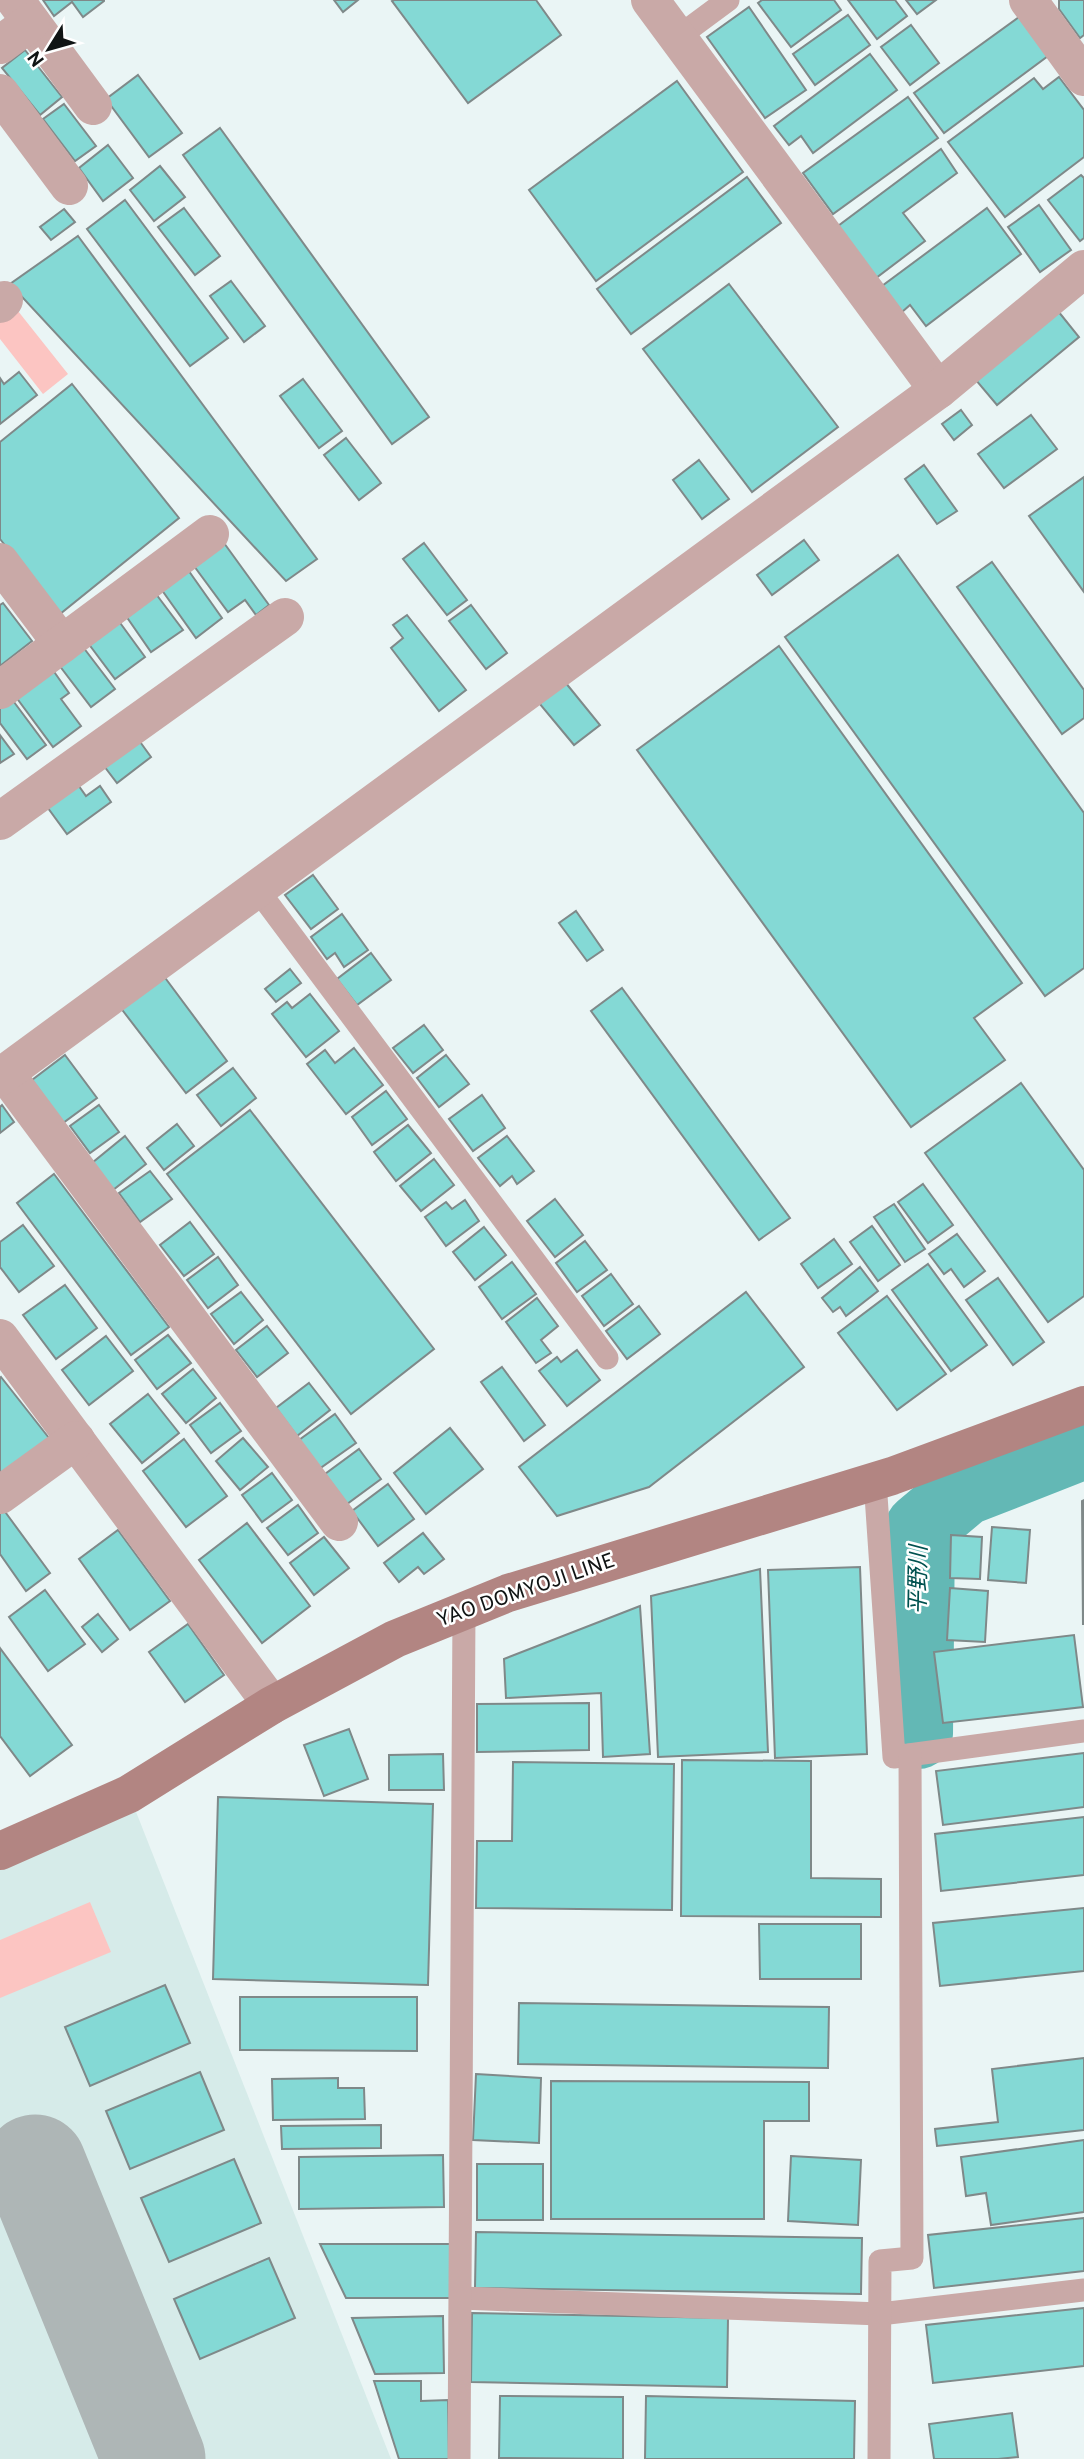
<svg xmlns="http://www.w3.org/2000/svg" width="1084" height="2459" font-family="Overpass,'Noto Sans JP',sans-serif">
  <style>
    .built { fill: #d6ebe9 }
    .green { fill: #fcc5c2 }
    .lines { fill: none; stroke-linecap: round; stroke-linejoin: round }
    .river { stroke: #63b8b5; stroke-width: 70 }
    .taxiway { stroke: #aeb6b6; stroke-width: 103 }
    .building { fill: #84d9d5; stroke: #7f8989; stroke-width: 2 }
    .lane { stroke: #c9a9a7; stroke-width: 23 }
    .street { stroke: #c9a9a7; stroke-width: 38 }
    .secondary { stroke: #b28582; stroke-width: 38 }
    .labels { text-anchor: middle; dominant-baseline: central; stroke-width: 5; stroke-linejoin: round; paint-order: stroke }
    .street-label { font-size: 21px; fill: #101414; stroke: #fff }
    .water-label { font-size: 23px; font-style: italic; fill: #00514f; stroke: #fff }
  </style>
  <rect width="100%" height="100%" fill="#eaf5f5"/>
  <polygon class="built" points="129,1794 391,2459 0,2459 0,1851"/>
  <g class="green">
    <polygon points="14,306 68,374 43,394 0,339 0,317"/>
    <polygon points="90,1902 111,1952 0,1998 0,1940"/>
  </g>
  <g class="lines">
    <polyline class="river" points="918,1734 920,1528 964,1491 1084,1444"/>
    <polyline class="taxiway" points="35,2166 154,2459"/>
  </g>
  <g class="building">
    <polygon points="43,0 104,0 104,1 83,17 72,2 54,16"/>
    <polygon points="334,0 358,0 343,12"/>
    <polygon points="394,0 536,0 561,35 468,103 392,1"/>
    <polygon points="762,0 834,0 841,10 791,47 758,3"/>
    <polygon points="848,0 895,0 907,16 877,39"/>
    <polygon points="906,0 936,0 917,14"/>
    <polygon points="1059,0 1084,0 1084,35 1080,38 1059,9"/>
    <polygon points="749,7 806,90 765,118 707,37"/>
    <polygon points="848,15 870,45 815,85 793,54"/>
    <polygon points="1019,17 1048,56 944,133 914,93"/>
    <polygon points="911,25 939,63 910,85 881,47"/>
    <polygon points="25,50 62,97 40,115 2,68"/>
    <polygon points="870,54 897,90 813,153 801,136 789,145 774,126"/>
    <polygon points="138,75 182,133 149,157 106,99"/>
    <polygon points="1059,77 1084,110 1084,157 1005,217 948,142 1034,78 1043,89"/>
    <polygon points="677,81 743,172 596,281 529,190"/>
    <polygon points="908,97 938,138 833,214 803,173"/>
    <polygon points="64,104 96,146 75,161 43,119"/>
    <polygon points="220,128 429,417 392,444 183,155"/>
    <polygon points="108,145 133,178 103,201 79,168"/>
    <polygon points="941,149 957,173 903,213 925,241 876,278 838,226"/>
    <polygon points="160,166 185,197 154,221 130,190"/>
    <polygon points="1081,175 1084,178 1084,238 1080,241 1048,200"/>
    <polygon points="747,177 781,223 631,334 597,289"/>
    <polygon points="125,200 228,338 190,366 87,229"/>
    <polygon points="1039,205 1071,250 1040,272 1008,227"/>
    <polygon points="184,208 220,256 195,275 158,227"/>
    <polygon points="987,208 1021,254 926,326 910,305 902,312 882,286"/>
    <polygon points="64,209 75,222 51,240 40,227"/>
    <polygon points="78,236 317,559 286,581 10,284"/>
    <polygon points="231,281 265,326 244,342 210,296"/>
    <polygon points="729,284 838,427 752,492 643,349"/>
    <polygon points="1058,311 1079,337 997,405 975,379"/>
    <polygon points="19,372 37,395 0,424 0,378 4,384"/>
    <polygon points="303,379 342,431 319,448 280,396"/>
    <polygon points="72,384 179,518 60,614 0,539 0,442"/>
    <polygon points="961,410 972,425 954,440 942,424"/>
    <polygon points="1031,415 1057,449 1004,488 978,454"/>
    <polygon points="346,438 381,483 359,500 324,455"/>
    <polygon points="699,460 729,499 702,519 673,480"/>
    <polygon points="924,465 957,511 937,524 905,479"/>
    <polygon points="1084,477 1084,592 1029,516"/>
    <polygon points="804,540 819,560 772,595 757,575"/>
    <polygon points="224,543 269,605 256,615 245,600 228,612 194,566"/>
    <polygon points="424,543 467,600 447,615 403,559"/>
    <polygon points="898,555 1084,813 1084,968 1045,996 785,637"/>
    <polygon points="992,562 1084,690 1084,718 1062,734 957,587"/>
    <polygon points="186,567 222,618 196,638 159,586"/>
    <polygon points="156,594 183,630 151,652 126,616"/>
    <polygon points="3,603 32,641 0,666 0,605"/>
    <polygon points="471,605 507,653 486,669 449,621"/>
    <polygon points="407,615 466,690 439,711 391,648 403,638 393,625"/>
    <polygon points="118,620 145,657 115,679 88,643"/>
    <polygon points="779,646 1022,983 974,1018 1005,1060 911,1127 637,750"/>
    <polygon points="83,647 115,689 91,707 59,665"/>
    <polygon points="50,666 69,693 61,699 81,726 53,747 13,693"/>
    <polygon points="565,682 600,725 574,745 539,703"/>
    <polygon points="11,698 46,745 27,759 0,723 0,706"/>
    <polygon points="0,735 14,754 0,763"/>
    <polygon points="138,739 151,757 117,783 104,766"/>
    <polygon points="76,782 86,796 100,786 111,802 67,834 45,804"/>
    <polygon points="313,875 338,909 311,929 285,895"/>
    <polygon points="576,911 603,950 587,961 559,923"/>
    <polygon points="342,914 368,950 344,967 335,953 327,959 311,937"/>
    <polygon points="371,953 391,980 357,1005 337,979"/>
    <polygon points="290,969 301,983 276,1002 265,989"/>
    <polygon points="163,975 227,1061 186,1093 120,1007"/>
    <polygon points="622,988 790,1218 759,1240 591,1011"/>
    <polygon points="310,994 339,1031 306,1057 272,1014 287,1002 292,1008"/>
    <polygon points="424,1025 443,1050 413,1073 393,1048"/>
    <polygon points="354,1048 383,1085 346,1114 307,1064 325,1050 335,1063"/>
    <polygon points="65,1055 97,1098 63,1123 32,1080"/>
    <polygon points="446,1055 469,1084 439,1107 417,1078"/>
    <polygon points="233,1068 256,1098 221,1126 197,1095"/>
    <polygon points="1021,1083 1084,1170 1084,1296 1048,1322 925,1153"/>
    <polygon points="386,1091 407,1119 372,1145 352,1117"/>
    <polygon points="482,1095 505,1128 473,1151 449,1119"/>
    <polygon points="2,1105 14,1122 0,1133 0,1107"/>
    <polygon points="99,1105 119,1132 90,1153 70,1126"/>
    <polygon points="250,1110 434,1349 351,1414 167,1174"/>
    <polygon points="177,1124 194,1146 164,1170 147,1148"/>
    <polygon points="408,1125 431,1153 396,1181 374,1152"/>
    <polygon points="125,1136 146,1164 113,1190 92,1163"/>
    <polygon points="507,1136 534,1171 517,1184 512,1176 500,1186 478,1158"/>
    <polygon points="434,1159 454,1185 421,1211 400,1186"/>
    <polygon points="150,1171 172,1199 140,1222 119,1193"/>
    <polygon points="54,1174 169,1327 131,1355 17,1203"/>
    <polygon points="923,1184 953,1225 928,1243 898,1202"/>
    <polygon points="555,1199 583,1235 555,1257 527,1221"/>
    <polygon points="465,1200 479,1221 446,1246 425,1217 446,1202 452,1209"/>
    <polygon points="894,1204 925,1249 905,1262 874,1217"/>
    <polygon points="190,1222 214,1254 184,1276 160,1245"/>
    <polygon points="23,1225 54,1266 19,1292 0,1267 0,1242"/>
    <polygon points="872,1226 900,1265 878,1281 850,1242"/>
    <polygon points="484,1227 506,1255 475,1280 453,1252"/>
    <polygon points="957,1234 985,1271 964,1287 951,1269 944,1274 929,1254"/>
    <polygon points="834,1239 852,1264 818,1288 801,1264"/>
    <polygon points="585,1241 607,1270 577,1292 556,1263"/>
    <polygon points="218,1257 238,1285 208,1308 187,1280"/>
    <polygon points="512,1262 536,1294 502,1319 479,1287"/>
    <polygon points="928,1264 987,1345 951,1371 892,1290"/>
    <polygon points="860,1267 878,1291 846,1316 840,1307 833,1312 822,1298"/>
    <polygon points="611,1274 633,1304 604,1326 582,1296"/>
    <polygon points="998,1278 1044,1342 1013,1365 966,1300"/>
    <polygon points="65,1285 97,1328 56,1359 23,1315"/>
    <polygon points="241,1292 263,1320 234,1344 211,1314"/>
    <polygon points="746,1292 804,1367 649,1487 557,1516 519,1467"/>
    <polygon points="887,1296 946,1374 897,1410 838,1333"/>
    <polygon points="537,1298 558,1326 541,1340 551,1353 536,1363 506,1322"/>
    <polygon points="639,1306 660,1334 627,1359 606,1331"/>
    <polygon points="267,1326 288,1353 257,1377 236,1350"/>
    <polygon points="168,1335 191,1363 157,1389 135,1360"/>
    <polygon points="106,1336 133,1371 89,1405 62,1370"/>
    <polygon points="577,1350 600,1380 567,1406 539,1371 557,1357 561,1362"/>
    <polygon points="502,1367 545,1425 524,1441 481,1382"/>
    <polygon points="193,1369 216,1398 186,1423 162,1394"/>
    <polygon points="1,1377 49,1438 0,1476 0,1378"/>
    <polygon points="309,1383 330,1410 297,1436 276,1408"/>
    <polygon points="148,1394 179,1433 142,1463 110,1424"/>
    <polygon points="220,1403 241,1431 211,1453 190,1425"/>
    <polygon points="335,1414 356,1443 319,1469 299,1440"/>
    <polygon points="450,1428 483,1469 426,1514 394,1473"/>
    <polygon points="243,1438 268,1467 240,1490 216,1461"/>
    <polygon points="184,1439 227,1496 186,1527 143,1471"/>
    <polygon points="359,1449 381,1479 347,1504 325,1474"/>
    <polygon points="272,1473 292,1500 262,1522 242,1495"/>
    <polygon points="388,1484 414,1519 378,1546 352,1511"/>
    <polygon points="1084,1500 1084,1624 1083,1624 1082,1501"/>
    <polygon points="298,1505 318,1533 288,1555 267,1528"/>
    <polygon points="3,1509 50,1573 26,1591 0,1554 0,1512"/>
    <polygon points="247,1523 310,1606 262,1643 199,1560"/>
    <polygon points="992,1527 1030,1530 1026,1583 988,1580"/>
    <polygon points="118,1530 170,1601 130,1630 79,1559"/>
    <polygon points="423,1533 444,1559 424,1574 418,1567 399,1582 384,1563"/>
    <polygon points="951,1535 982,1537 980,1579 950,1578"/>
    <polygon points="324,1537 349,1568 314,1595 290,1563"/>
    <polygon points="860,1567 867,1754 775,1758 768,1570"/>
    <polygon points="760,1569 768,1752 658,1757 651,1596"/>
    <polygon points="950,1588 988,1591 985,1642 947,1640"/>
    <polygon points="45,1590 85,1644 48,1671 9,1617"/>
    <polygon points="640,1606 650,1754 603,1757 601,1693 506,1698 504,1659"/>
    <polygon points="98,1614 118,1639 102,1652 82,1627"/>
    <polygon points="188,1624 224,1675 185,1702 149,1652"/>
    <polygon points="1074,1635 1083,1707 943,1723 934,1652"/>
    <polygon points="0,1648 72,1745 30,1776 0,1736"/>
    <polygon points="589,1703 589,1750 477,1752 477,1704"/>
    <polygon points="349,1729 368,1779 324,1796 304,1745"/>
    <polygon points="1084,1753 1084,1807 943,1825 936,1771"/>
    <polygon points="443,1754 444,1790 389,1790 389,1755"/>
    <polygon points="682,1760 811,1761 811,1878 881,1879 881,1917 681,1916"/>
    <polygon points="513,1762 674,1764 672,1910 476,1908 477,1841 512,1841"/>
    <polygon points="218,1797 433,1804 428,1985 213,1979"/>
    <polygon points="1084,1817 1084,1875 941,1891 935,1834"/>
    <polygon points="1084,1908 1084,1971 940,1986 933,1923"/>
    <polygon points="759,1924 861,1924 861,1979 760,1979"/>
    <polygon points="165,1985 190,2043 90,2086 65,2027"/>
    <polygon points="240,1997 417,1997 417,2051 240,2050"/>
    <polygon points="519,2003 829,2007 828,2068 518,2064"/>
    <polygon points="1084,2058 1084,2130 937,2146 935,2129 998,2122 992,2069"/>
    <polygon points="200,2072 224,2130 130,2169 106,2111"/>
    <polygon points="476,2074 541,2078 539,2143 473,2140"/>
    <polygon points="338,2078 338,2088 364,2088 365,2119 273,2120 272,2079"/>
    <polygon points="551,2081 809,2082 809,2121 764,2121 764,2219 551,2219"/>
    <polygon points="381,2125 381,2148 282,2149 281,2126"/>
    <polygon points="1084,2140 1084,2212 991,2225 986,2193 966,2196 961,2157"/>
    <polygon points="443,2155 444,2207 299,2209 299,2157"/>
    <polygon points="791,2156 861,2160 858,2225 788,2221"/>
    <polygon points="234,2159 261,2223 169,2262 141,2198"/>
    <rect x="477" y="2164" width="66" height="56"/>
    <polygon points="1084,2218 1084,2271 934,2288 928,2235"/>
    <polygon points="476,2232 862,2238 861,2294 475,2288"/>
    <polygon points="320,2244 450,2244 450,2298 346,2298"/>
    <polygon points="269,2258 295,2318 200,2359 174,2299"/>
    <polygon points="1084,2308 1084,2366 933,2383 926,2325"/>
    <polygon points="472,2313 728,2318 727,2387 471,2382"/>
    <polygon points="443,2316 444,2373 375,2374 352,2318"/>
    <polygon points="374,2381 421,2381 421,2401 448,2400 449,2459 399,2459"/>
    <polygon points="500,2396 623,2397 623,2459 499,2458"/>
    <polygon points="646,2396 855,2401 854,2459 645,2459"/>
    <polygon points="1012,2413 1018,2457 998,2459 934,2459 929,2424"/>
  </g>
  <g class="lines">
    <g class="lane">
      <polyline points="678,37 728,0"/>
      <polyline points="257,889 607,1358"/>
      <polyline points="875,1481 894,1757 1084,1731"/>
      <polyline points="461,2298 880,2314 1084,2290"/>
      <polyline points="459,2459 464,1610"/>
      <polyline points="879,2459 880,2261 912,2258 910,1755"/>
    </g>
    <g class="street">
      <polyline points="15,0 93,106"/>
      <polyline points="650,0 938,390"/>
      <polyline points="1028,0 1084,77"/>
      <polyline points="0,45 31,22"/>
      <polyline points="0,93 69,186"/>
      <polyline points="0,304 4,300"/>
      <polyline points="0,562 62,644"/>
      <polyline points="0,690 210,534"/>
      <polyline points="0,821 285,617"/>
      <polyline points="5,1073 339,1522"/>
      <polyline points="0,1077 938,390 1084,269"/>
      <polyline points="0,1338 272,1705"/>
      <polyline points="0,1495 76,1440"/>
    </g>
    <polyline class="secondary" points="0,1851 129,1794 272,1705 395,1639 508,1593 892,1476 1084,1405"/>
  </g>
  <g class="labels">
    <g class="street-label">
      <text transform="translate(526 1591) rotate(-19)">YAO DOMYOJI LINE</text>
    </g>
    <g class="water-label">
      <text transform="translate(920 1580) rotate(-89)">平野川</text>
    </g>
  </g>
  <g transform="translate(49 49) rotate(233)" stroke="#ffffff" stroke-width="5" paint-order="stroke">
  <path d="M0-5L12 26L0 18L-12 26Z" fill="#101414"/>
  <text y="-10" font-size="19" font-weight="bold" text-anchor="middle" fill="#101414">N</text>
  </g>
</svg>
